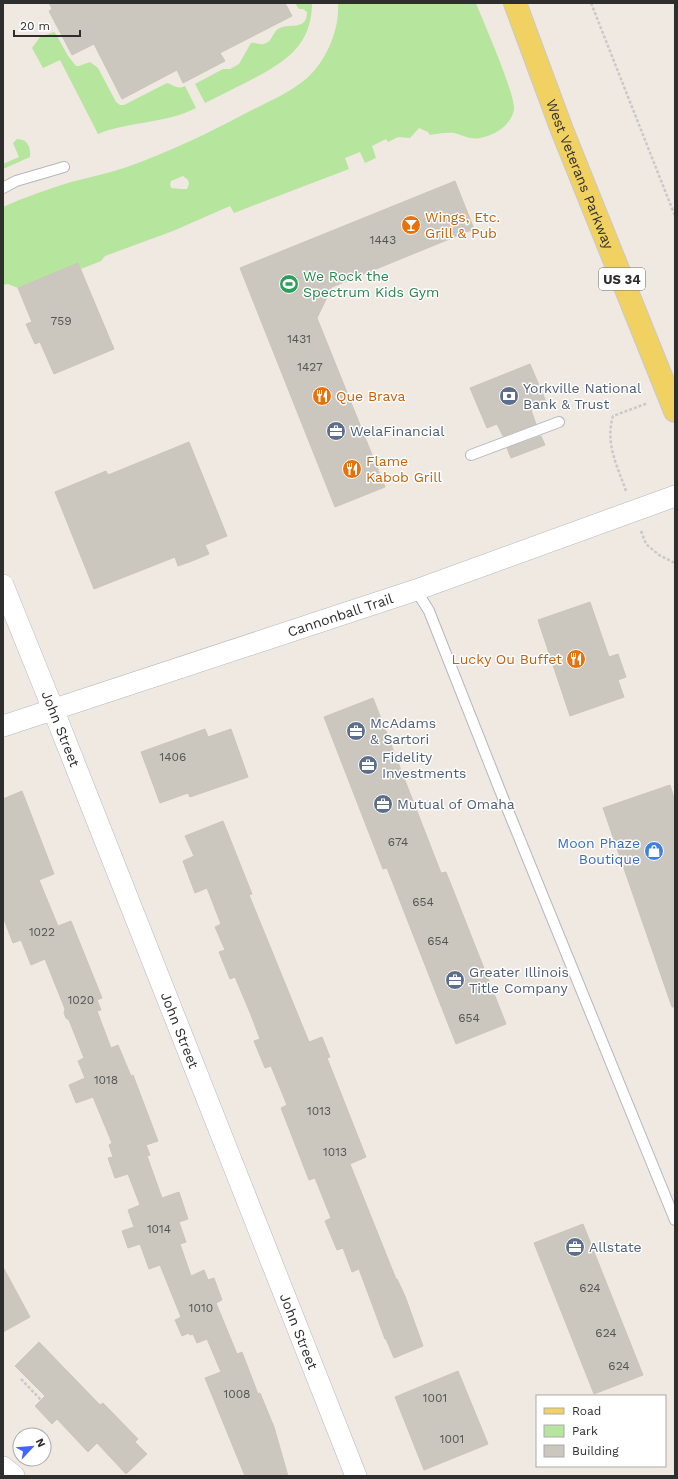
<svg xmlns="http://www.w3.org/2000/svg" width="678" height="1479" font-family="'Work Sans',sans-serif">
  <style>
    .green { fill: #b6e59e; fill-rule: evenodd }
    .building { fill: #cbc7bf; stroke: #cbc5ba }
    .lines { fill: none; stroke-linecap: round; stroke-linejoin: round }
    .service-casing { stroke: #b4b7c1; stroke-width: 12 }
    .minor-casing { stroke: #b4b7c1; stroke-width: 22 }
    .primary-casing { stroke: #c9c9c9; stroke-width: 24 }
    .path { stroke: #c9c9c9; stroke-width: 2.5; stroke-dasharray: 3 2; stroke-linecap: butt }
    .service { stroke: #fff; stroke-width: 10 }
    .minor { stroke: #fff; stroke-width: 21 }
    .primary { stroke: #f2d163; stroke-width: 22 }
    .labels { text-anchor: middle; dominant-baseline: central; stroke-width: 3; stroke-linejoin: round; paint-order: stroke }
    .number-label { font-size: 12px; fill: #555452 }
    .shield { fill: #fff; stroke: #6d6d6d; stroke-width: 1 }
    .shield-label { font-size: 13px; font-weight: bold; fill: #2e2e2e }
    .street-label { font-size: 14px; fill: #2e2e2e; stroke: #fff }
    .food-label { font-size: 14px; fill: #c56008; stroke: #fff; text-anchor: start }
    .leisure-label { font-size: 14px; fill: #27864d; stroke: #fff; text-anchor: start }
    .service-label { font-size: 14px; fill: #4e5e75; stroke: #fff; text-anchor: start }
    .shop-label { font-size: 14px; fill: #366cbe; stroke: #fff; text-anchor: end }
  </style>
  <rect width="100%" height="100%" fill="#efe9e1"/>
  <g class="green">
    <path d="M295,3H312C312,47 283,63 249,81C234,88 220,96 205,103L195,84L223,69H230L239,64L251,43C256,42 261,46 266,43C272,41 273,32 278,29C288,22 307,32 307,12L303,9H299Z"/>
    <path d="M338,3H476C483,21 516,95 514,110C511,124 497,134 484,137C471,141 466,136 454,133C447,132 437,134 430,135L428,132L419,128L410,138L398,137L388,142L386,139L372,146L376,158L365,163L360,152L345,158L349,169L234,213L230,206L173,231L105,256L101,261L81,269L78,263L18,288L8,284L3,285V207C25,197 48,189 71,182C90,177 109,173 127,167C169,152 209,133 248,112C268,102 289,93 306,79C326,62 340,29 338,3ZM183,176L188,180L189,184L187,189H181L171,188L170,184L171,181Z"/>
    <path d="M54,32L56,34L68,56L76,66H79L90,62L98,68L116,102L120,105H124L167,83C174,85 177,90 185,86L196,108C165,124 129,121 98,134L60,60L43,68L32,48L40,37Z"/>
    <path d="M17,139C28,139 31,148 30,157L3,169V164L19,157L13,143Z"/>
  </g>
  <g class="building">
    <polygon points="49,3 285,3 292,16 220,53 225,61 183,83 177,70 122,99 94,44 72,55 49,11 52,9"/>
    <polygon points="455,181 474,229 332,287 317,318 385,487 335,507 240,268"/>
    <polygon points="78,263 114,349 54,374 40,342 35,344 26,324 32,322 18,288"/>
    <polygon points="530,364 547,404 531,410 536,424 503,436 497,424 487,428 470,388"/>
    <polygon points="541,436 545,445 511,458 507,448"/>
    <polygon points="189,442 227,536 205,545 209,554 192,561 178,566 175,557 94,589 55,492 106,471 108,475"/>
    <polygon points="590,602 609,657 618,654 626,677 618,680 624,697 570,716 538,620"/>
    <polygon points="373,698 441,873 446,872 506,1024 456,1044 387,868 383,869 324,717"/>
    <polygon points="205,729 208,737 231,729 248,777 190,797 188,793 160,803 141,752"/>
    <polygon points="670,785 675,801 675,1007 672,1007 603,808"/>
    <polygon points="22,791 54,874 39,880 58,926 71,921 102,998 97,1000 101,1010 97,1011 111,1048 118,1045 131,1076 133,1075 158,1141 146,1145 150,1155 147,1156 162,1198 179,1192 188,1219 179,1222 186,1242 180,1244 191,1276 204,1270 208,1280 214,1278 215,1281 222,1300 216,1303 237,1354 242,1352 258,1394 260,1393 274,1427 288,1476 245,1476 205,1378 221,1372 207,1339 197,1343 193,1334 190,1335 189,1333 182,1336 175,1320 181,1317 160,1265 149,1269 140,1244 128,1248 122,1231 134,1227 128,1210 140,1205 128,1174 115,1178 108,1158 113,1157 109,1145 112,1143 93,1097 76,1103 69,1085 85,1078 78,1061 84,1058 69,1020 66,1018 64,1013 65,1009 45,959 31,965 21,940 13,943 3,917 3,799"/>
    <polygon points="223,821 252,894 249,895 309,1042 322,1037 330,1057 327,1058 366,1157 350,1164 396,1279 397,1279 405,1296 423,1346 394,1358 386,1339 385,1339 359,1269 352,1272 343,1248 337,1250 325,1221 331,1218 315,1178 309,1180 281,1108 287,1105 271,1066 265,1068 254,1041 260,1039 251,1015 235,977 230,979 219,952 225,950 215,927 221,924 207,888 195,893 183,861 194,856 185,836"/>
    <polygon points="583,1224 643,1375 594,1394 534,1243"/>
    <polygon points="3,1267 30,1317 3,1332"/>
    <polygon points="39,1342 100,1405 103,1403 138,1439 135,1442 147,1454 126,1474 97,1443 88,1452 57,1419 52,1424 35,1406 45,1396 15,1366"/>
    <polygon points="458,1371 488,1444 424,1470 395,1397"/>
  </g>
  <g class="lines">
    <defs>
      <g id="service">
        <polyline points="3,188 16,181 64,167"/>
        <polyline points="471,455 559,422"/>
        <polyline points="416,590 429,611 505,803 675,1220"/>
      </g>
      <g id="minor">
        <path id="s1" d="M3,585L53,709L356,1476"/>
        <path id="s2" d="M3,726L416,590L675,496"/>
        <polyline points="3,1467 14,1476"/>
      </g>
      <g id="primary">
        <path id="s3" d="M515,3L562,130L675,411"/>
      </g>
    </defs>
    <use href="#service" class="service-casing"/>
    <use href="#minor" class="minor-casing"/>
    <use href="#primary" class="primary-casing"/>
    <g class="path">
      <polyline points="591,3 675,216"/>
      <path d="M626,491C617,465 605,444 613,416L648,403"/>
      <polyline points="641,531 646,544 659,555 675,563"/>
      <polyline points="21,1379 41,1400"/>
    </g>
    <use href="#service" class="service"/>
    <use href="#minor" class="minor"/>
    <use href="#primary" class="primary"/>
  </g>
  <defs>
    <symbol id="bar-disc" viewBox="-11 -11 22 22"><circle r="9.5" fill="#e8710a" stroke="#fff"/><path d="M-6-5H6L.8 .8V4.5H3.5V6h-7V4.5H-.8V.8Z" fill="#fff"/></symbol>
    <symbol id="stadium-disc" viewBox="-11 -11 22 22"><circle r="9.5" fill="#2e9e5b" stroke="#fff"/><path d="M0-5a6.5 5 0 1 0 0 10a6.5 5 0 1 0 0-10ZM-3.5-1.8h7v3.6h-7Z" fill="#fff"/></symbol>
    <symbol id="restaurant-disc" viewBox="-11 -11 22 22"><circle r="9.5" fill="#e8710a" stroke="#fff"/><path d="M-5-6h1v4h1v-4h1v4h1v-4h1v5L-1.5 .5V6h-2V.5L-5-1ZM5-6V6H3V1.5H1.5Q1.5-4 5-6Z" fill="#fff"/></symbol>
    <symbol id="bank-disc" viewBox="-11 -11 22 22"><circle r="9.5" fill="#5c6f8a" stroke="#fff"/><path d="M-6-4H6V4H-6ZM0-2.3a2.3 2.3 0 1 0 0 4.6a2.3 2.3 0 1 0 0-4.6Z" fill="#fff"/></symbol>
    <symbol id="office-disc" viewBox="-11 -11 22 22"><circle r="9.5" fill="#5c6f8a" stroke="#fff"/><path d="M-6-3h4V-5.5h4V-3h4V5H-6ZM-1-4.5V-3h2v-1.5ZM-6 0V1H6V0Z" fill="#fff"/></symbol>
    <symbol id="shop-disc" viewBox="-11 -11 22 22"><circle r="9.5" fill="#3f7fe0" stroke="#fff"/><path d="M-5-2.5h2.3a2.7 3.5 0 0 1 5.4 0H5L5.5 6h-11ZM-1.5-2.5h3a1.5 2.3 0 0 0-3 0Z" fill="#fff"/></symbol>
  </defs>
  <g fill-rule="evenodd">
    <use href="#bar-disc" x="400" y="214" width="22" height="22"/>
    <use href="#stadium-disc" x="278" y="273" width="22" height="22"/>
    <use href="#restaurant-disc" x="311" y="385" width="22" height="22"/>
    <use href="#bank-disc" x="498" y="385" width="22" height="22"/>
    <use href="#office-disc" x="325" y="420" width="22" height="22"/>
    <use href="#restaurant-disc" x="341" y="458" width="22" height="22"/>
    <use href="#restaurant-disc" x="565" y="648" width="22" height="22"/>
    <use href="#office-disc" x="345" y="720" width="22" height="22"/>
    <use href="#office-disc" x="357" y="754" width="22" height="22"/>
    <use href="#office-disc" x="372" y="793" width="22" height="22"/>
    <use href="#shop-disc" x="643" y="840" width="22" height="22"/>
    <use href="#office-disc" x="444" y="969" width="22" height="22"/>
    <use href="#office-disc" x="564" y="1236" width="22" height="22"/>
  </g>
  <g class="labels">
    <g class="number-label">
      <text x="383" y="240">1443</text>
      <text x="61" y="321">759</text>
      <text x="299" y="339">1431</text>
      <text x="310" y="367">1427</text>
      <text x="173" y="757">1406</text>
      <text x="398" y="842">674</text>
      <text x="423" y="902">654</text>
      <text x="42" y="932">1022</text>
      <text x="438" y="941">654</text>
      <text x="81" y="1000">1020</text>
      <text x="469" y="1018">654</text>
      <text x="106" y="1080">1018</text>
      <text x="319" y="1111">1013</text>
      <text x="335" y="1152">1013</text>
      <text x="159" y="1229">1014</text>
      <text x="590" y="1288">624</text>
      <text x="201" y="1308">1010</text>
      <text x="606" y="1333">624</text>
      <text x="619" y="1366">624</text>
      <text x="237" y="1394">1008</text>
      <text x="435" y="1398">1001</text>
      <text x="452" y="1439">1001</text>
    </g>
    <rect class="shield" x="599" y="268" width="46" height="22" rx="3"/>
    <g class="shield-label">
      <text x="622" y="279">US 34</text>
    </g>
    <g class="street-label">
      <text stroke="none"><textPath href="#s3" startOffset="183">West Veterans Parkway</textPath></text>
      <text stroke="none"><textPath href="#s2" startOffset="355">Cannonball Trail</textPath></text>
      <text stroke="none"><textPath href="#s1" startOffset="155">John Street</textPath></text>
      <text stroke="none"><textPath href="#s1" startOffset="479">John Street</textPath></text>
      <text stroke="none"><textPath href="#s1" startOffset="803">John Street</textPath></text>
    </g>
    <g class="food-label">
      <text x="425" y="217">Wings, Etc.<tspan x="425" dy="16">Grill &amp; Pub</tspan></text>
      <text x="336" y="396">Que Brava</text>
      <text x="366" y="461">Flame<tspan x="366" dy="16">Kabob Grill</tspan></text>
      <text x="562" y="659" text-anchor="end">Lucky Ou Buffet</text>
    </g>
    <g class="leisure-label">
      <text x="303" y="276">We Rock the<tspan x="303" dy="16">Spectrum Kids Gym</tspan></text>
    </g>
    <g class="service-label">
      <text x="523" y="388">Yorkville National<tspan x="523" dy="16">Bank &amp; Trust</tspan></text>
      <text x="350" y="431">WelaFinancial</text>
      <text x="370" y="723">McAdams<tspan x="370" dy="16">&amp; Sartori</tspan></text>
      <text x="382" y="757">Fidelity<tspan x="382" dy="16">Investments</tspan></text>
      <text x="397" y="804">Mutual of Omaha</text>
      <text x="469" y="972">Greater Illinois<tspan x="469" dy="16">Title Company</tspan></text>
      <text x="589" y="1247">Allstate</text>
    </g>
    <g class="shop-label">
      <text x="640" y="843">Moon Phaze<tspan x="640" dy="16">Boutique</tspan></text>
    </g>
  </g>
  <rect width="678" height="1479" fill="none" stroke="#2e2e2e" stroke-width="8"/>
  <rect x="536" y="1395" width="130" height="72" fill="#ffffff" stroke="#ababab"/>
  <rect x="544" y="1408" width="20" height="6" fill="#f2d163" stroke="#ababab"/>
  <text x="572" y="1415" font-size="12" fill="#2e2e2e">Road</text>
  <rect x="544" y="1425" width="20" height="12" fill="#b6e59e" stroke="#ababab"/>
  <text x="572" y="1435" font-size="12" fill="#2e2e2e">Park</text>
  <rect x="544" y="1445" width="20" height="12" fill="#cbc7bf" stroke="#ababab"/>
  <text x="572" y="1455" font-size="12" fill="#2e2e2e">Building</text>
  <g transform="translate(32 1447) rotate(64)"><circle r="19" fill="#ffffff" stroke="#ababab"/>
  <path d="M0-3L7 15L0 10L-7 15Z" fill="#4264fb"/>
  <text y="-6" font-size="11" font-weight="bold" text-anchor="middle" fill="#2e2e2e">N</text>
  </g>
  <path d="M14 30v6h66v-6" fill="none" stroke="#2e2e2e" stroke-width="2"/>
  <text x="20" y="30" font-size="12" fill="#2e2e2e" stroke="#ffffff" stroke-width="3" paint-order="stroke">20 m</text>
</svg>
